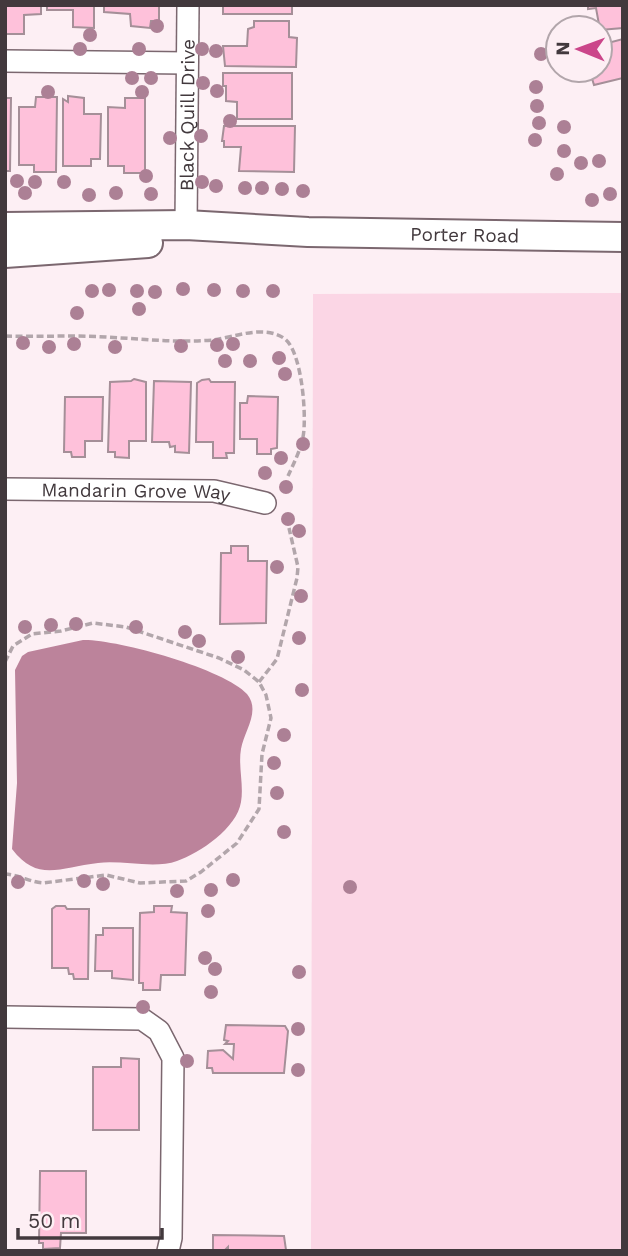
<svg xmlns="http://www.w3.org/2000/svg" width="628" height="1256" font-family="'Work Sans',sans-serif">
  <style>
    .green { fill: #fbd6e5 }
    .water { fill: #bc839b }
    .building { fill: #fec1da; stroke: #a58f98; stroke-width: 2 }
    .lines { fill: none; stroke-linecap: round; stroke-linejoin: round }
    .minor-casing { stroke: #7b676f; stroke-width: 24 }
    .secondary-casing { stroke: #7b676f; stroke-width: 32 }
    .path { stroke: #b2a6ab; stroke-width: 3.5; stroke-dasharray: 7 3.5; stroke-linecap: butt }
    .minor { stroke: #fff; stroke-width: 21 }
    .secondary { stroke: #fff; stroke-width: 28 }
    .tree { fill: #ac8095 }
    .labels { text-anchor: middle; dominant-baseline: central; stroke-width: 7; stroke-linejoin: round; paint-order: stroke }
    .street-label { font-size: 19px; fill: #42393d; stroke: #fdeff4 }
  </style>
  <rect width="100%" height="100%" fill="#fdeff4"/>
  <polygon class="green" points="623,293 623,1251 311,1251 313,294"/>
  <path class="water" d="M83,640C116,639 225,669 247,694C261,711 244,731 241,749C238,766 244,785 241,802C237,828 200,853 177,861C155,869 122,860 98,863C60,867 38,883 12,849L17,783L15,670L22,656L28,652Z"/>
  <g class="building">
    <polygon points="5,5 41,5 41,14 24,15 24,34 5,34"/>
    <polygon points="47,5 94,5 94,28 73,27 73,10 47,10"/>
    <polygon points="104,5 159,5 159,21 151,21 150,28 131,26 130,14 104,12"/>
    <polygon points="218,5 292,5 292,14 223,14 223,6"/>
    <polygon points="588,5 623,5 623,28 600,30 596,8 588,9"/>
    <polygon points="254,21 289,21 289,37 297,38 296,67 225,66 223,46 247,46 248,29 254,27"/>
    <polygon points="623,39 623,78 594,85 590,72 600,70 600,45"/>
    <polygon points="223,73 292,73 292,119 237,119 237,102 226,101 226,86 223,86"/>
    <polygon points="5,96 6,98 11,98 10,171 5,171"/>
    <polygon points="68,96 84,98 84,114 101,114 100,159 91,159 91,166 63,166 63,99 68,102"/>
    <polygon points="36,97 57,97 56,172 34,172 34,165 19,165 19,107 35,107"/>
    <polygon points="125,98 145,98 145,173 124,173 124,166 108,166 108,107 125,108"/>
    <polygon points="224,126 295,126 294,172 239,171 241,147 224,147 224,141 222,141"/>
    <polygon points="134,379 146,382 146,441 129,441 129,458 115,457 115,452 108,452 110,382 131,381"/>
    <polygon points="209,379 211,382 235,382 234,453 226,453 227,458 213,458 213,442 196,442 197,383 202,380"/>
    <polygon points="154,381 191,382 189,453 175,452 175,446 170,447 169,442 152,442"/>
    <polygon points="248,396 278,397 277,448 271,449 271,454 257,454 257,439 240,439 240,403 247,403"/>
    <polygon points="65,397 103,397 102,441 85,441 85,457 72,457 71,452 64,452"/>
    <polygon points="231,546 248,546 248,561 267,561 266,623 220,624 221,553 231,553"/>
    <polygon points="56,906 65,906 67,909 89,909 88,979 74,979 73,974 69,974 68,968 52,968 52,909"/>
    <polygon points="154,906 172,906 171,912 187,913 185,975 161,975 160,990 143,990 143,983 139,983 140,913 154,912"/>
    <polygon points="103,928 133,928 133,980 112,978 112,971 95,971 96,935 103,935"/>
    <polygon points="226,1025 285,1026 288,1031 284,1073 213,1073 212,1068 207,1068 208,1051 223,1050 233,1059 234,1044 225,1044 228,1041 224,1040"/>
    <polygon points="121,1058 139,1059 139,1130 93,1130 93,1067 121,1067"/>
    <polygon points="40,1171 86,1171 86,1233 61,1233 60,1248 43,1249 43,1243 39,1243"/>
    <polygon points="213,1235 284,1236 286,1250 289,1251 228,1251 228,1247 224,1251 213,1251"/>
  </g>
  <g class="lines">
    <defs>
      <g id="minor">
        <polyline points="5,61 187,63"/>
        <path id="s1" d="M186,225L188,5"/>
        <path id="s2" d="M5,489L214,491L265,503"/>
        <polyline points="5,1017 142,1019 159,1031 173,1058 171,1238 168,1251"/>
      </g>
      <g id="secondary">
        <path id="s3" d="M5,227L186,225L308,232L623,237"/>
        <polyline points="5,253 148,243"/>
      </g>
    </defs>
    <use href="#minor" class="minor-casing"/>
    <use href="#secondary" class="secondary-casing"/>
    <g class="path">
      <path d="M5,336C39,337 73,335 106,337C142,339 177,343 213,340C235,337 265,324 285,339C302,352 307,417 303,437C300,451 294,463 288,476"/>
      <path d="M5,662L13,646L32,634L61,631L93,623L126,627L219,658L244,670L259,682L266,695L271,718L262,754L259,809L237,843L201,872L186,881L140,883L106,875L43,883C30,882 19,875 5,874"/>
      <polyline points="259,682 277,659 297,578 298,567 289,528"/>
    </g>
    <use href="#minor" class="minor"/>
    <use href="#secondary" class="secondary"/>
  </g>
  <g class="tree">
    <circle cx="157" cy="26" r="7"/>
    <circle cx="90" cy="35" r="7"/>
    <circle cx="80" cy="49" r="7"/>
    <circle cx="139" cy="49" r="7"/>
    <circle cx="202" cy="49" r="7"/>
    <circle cx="216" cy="51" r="7"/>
    <circle cx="541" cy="54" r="7"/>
    <circle cx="132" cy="78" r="7"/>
    <circle cx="151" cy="78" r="7"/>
    <circle cx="203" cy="83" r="7"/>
    <circle cx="536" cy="87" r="7"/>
    <circle cx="217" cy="91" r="7"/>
    <circle cx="48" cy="92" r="7"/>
    <circle cx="142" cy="92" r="7"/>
    <circle cx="537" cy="106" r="7"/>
    <circle cx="230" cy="121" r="7"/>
    <circle cx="539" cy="123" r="7"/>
    <circle cx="564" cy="127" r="7"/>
    <circle cx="201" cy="136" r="7"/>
    <circle cx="170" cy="138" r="7"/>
    <circle cx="535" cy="140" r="7"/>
    <circle cx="564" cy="151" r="7"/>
    <circle cx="599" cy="161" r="7"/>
    <circle cx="581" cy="163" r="7"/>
    <circle cx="557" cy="174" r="7"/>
    <circle cx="146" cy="176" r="7"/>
    <circle cx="17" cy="181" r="7"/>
    <circle cx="35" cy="182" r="7"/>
    <circle cx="64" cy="182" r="7"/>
    <circle cx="202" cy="182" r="7"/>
    <circle cx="216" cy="186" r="7"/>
    <circle cx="245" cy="188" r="7"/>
    <circle cx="262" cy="188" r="7"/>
    <circle cx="282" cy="189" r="7"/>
    <circle cx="303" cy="191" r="7"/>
    <circle cx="25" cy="193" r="7"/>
    <circle cx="116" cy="193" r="7"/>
    <circle cx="151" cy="194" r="7"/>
    <circle cx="610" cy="194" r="7"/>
    <circle cx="89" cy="195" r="7"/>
    <circle cx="592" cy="200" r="7"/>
    <circle cx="183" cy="289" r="7"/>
    <circle cx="109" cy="290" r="7"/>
    <circle cx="214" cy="290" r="7"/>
    <circle cx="92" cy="291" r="7"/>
    <circle cx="137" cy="291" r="7"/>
    <circle cx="243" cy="291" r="7"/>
    <circle cx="273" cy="291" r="7"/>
    <circle cx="155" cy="292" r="7"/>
    <circle cx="139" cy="309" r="7"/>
    <circle cx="77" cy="313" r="7"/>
    <circle cx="23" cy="343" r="7"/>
    <circle cx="74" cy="344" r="7"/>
    <circle cx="233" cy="344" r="7"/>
    <circle cx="217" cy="345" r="7"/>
    <circle cx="181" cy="346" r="7"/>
    <circle cx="49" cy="347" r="7"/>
    <circle cx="115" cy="347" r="7"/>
    <circle cx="279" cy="358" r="7"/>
    <circle cx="225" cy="361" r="7"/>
    <circle cx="250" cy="361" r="7"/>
    <circle cx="285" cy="374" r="7"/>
    <circle cx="303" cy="444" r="7"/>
    <circle cx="281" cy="458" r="7"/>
    <circle cx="265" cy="473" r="7"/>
    <circle cx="286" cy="487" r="7"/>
    <circle cx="288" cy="519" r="7"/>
    <circle cx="299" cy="531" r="7"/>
    <circle cx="277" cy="567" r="7"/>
    <circle cx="301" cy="596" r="7"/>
    <circle cx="76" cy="624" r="7"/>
    <circle cx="51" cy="625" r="7"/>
    <circle cx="25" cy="627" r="7"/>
    <circle cx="136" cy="627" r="7"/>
    <circle cx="185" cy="632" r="7"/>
    <circle cx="299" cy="638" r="7"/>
    <circle cx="199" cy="641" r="7"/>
    <circle cx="238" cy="657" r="7"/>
    <circle cx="302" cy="690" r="7"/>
    <circle cx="284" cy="735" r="7"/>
    <circle cx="274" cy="763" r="7"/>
    <circle cx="277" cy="793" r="7"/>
    <circle cx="284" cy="832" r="7"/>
    <circle cx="233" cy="880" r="7"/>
    <circle cx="84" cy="881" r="7"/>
    <circle cx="18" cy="882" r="7"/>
    <circle cx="103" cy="884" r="7"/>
    <circle cx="350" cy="887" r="7"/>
    <circle cx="211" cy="890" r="7"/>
    <circle cx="177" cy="891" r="7"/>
    <circle cx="208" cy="911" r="7"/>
    <circle cx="205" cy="958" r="7"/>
    <circle cx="215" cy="969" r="7"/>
    <circle cx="299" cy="972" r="7"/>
    <circle cx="211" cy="992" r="7"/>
    <circle cx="143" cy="1007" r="7"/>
    <circle cx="298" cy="1029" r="7"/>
    <circle cx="187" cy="1061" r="7"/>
    <circle cx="298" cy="1070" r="7"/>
  </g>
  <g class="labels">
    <g class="street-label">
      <text stroke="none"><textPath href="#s1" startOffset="110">Black Quill Drive</textPath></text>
      <text stroke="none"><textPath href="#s3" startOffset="460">Porter Road</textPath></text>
      <text stroke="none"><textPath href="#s2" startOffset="131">Mandarin Grove Way</textPath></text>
    </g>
  </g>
  <rect width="628" height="1256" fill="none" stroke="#42393d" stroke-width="14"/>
  <g transform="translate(579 49) rotate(271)"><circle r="33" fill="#fdeff4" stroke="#b2a6ab" stroke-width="2"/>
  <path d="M0-5L12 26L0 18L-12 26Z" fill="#cb468a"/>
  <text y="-10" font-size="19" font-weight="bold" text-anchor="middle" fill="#42393d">N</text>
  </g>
  <path d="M18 1228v10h144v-10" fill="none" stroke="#42393d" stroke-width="3.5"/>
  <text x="28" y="1228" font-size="21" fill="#42393d" stroke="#fdeff4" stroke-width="5" paint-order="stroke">50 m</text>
</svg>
